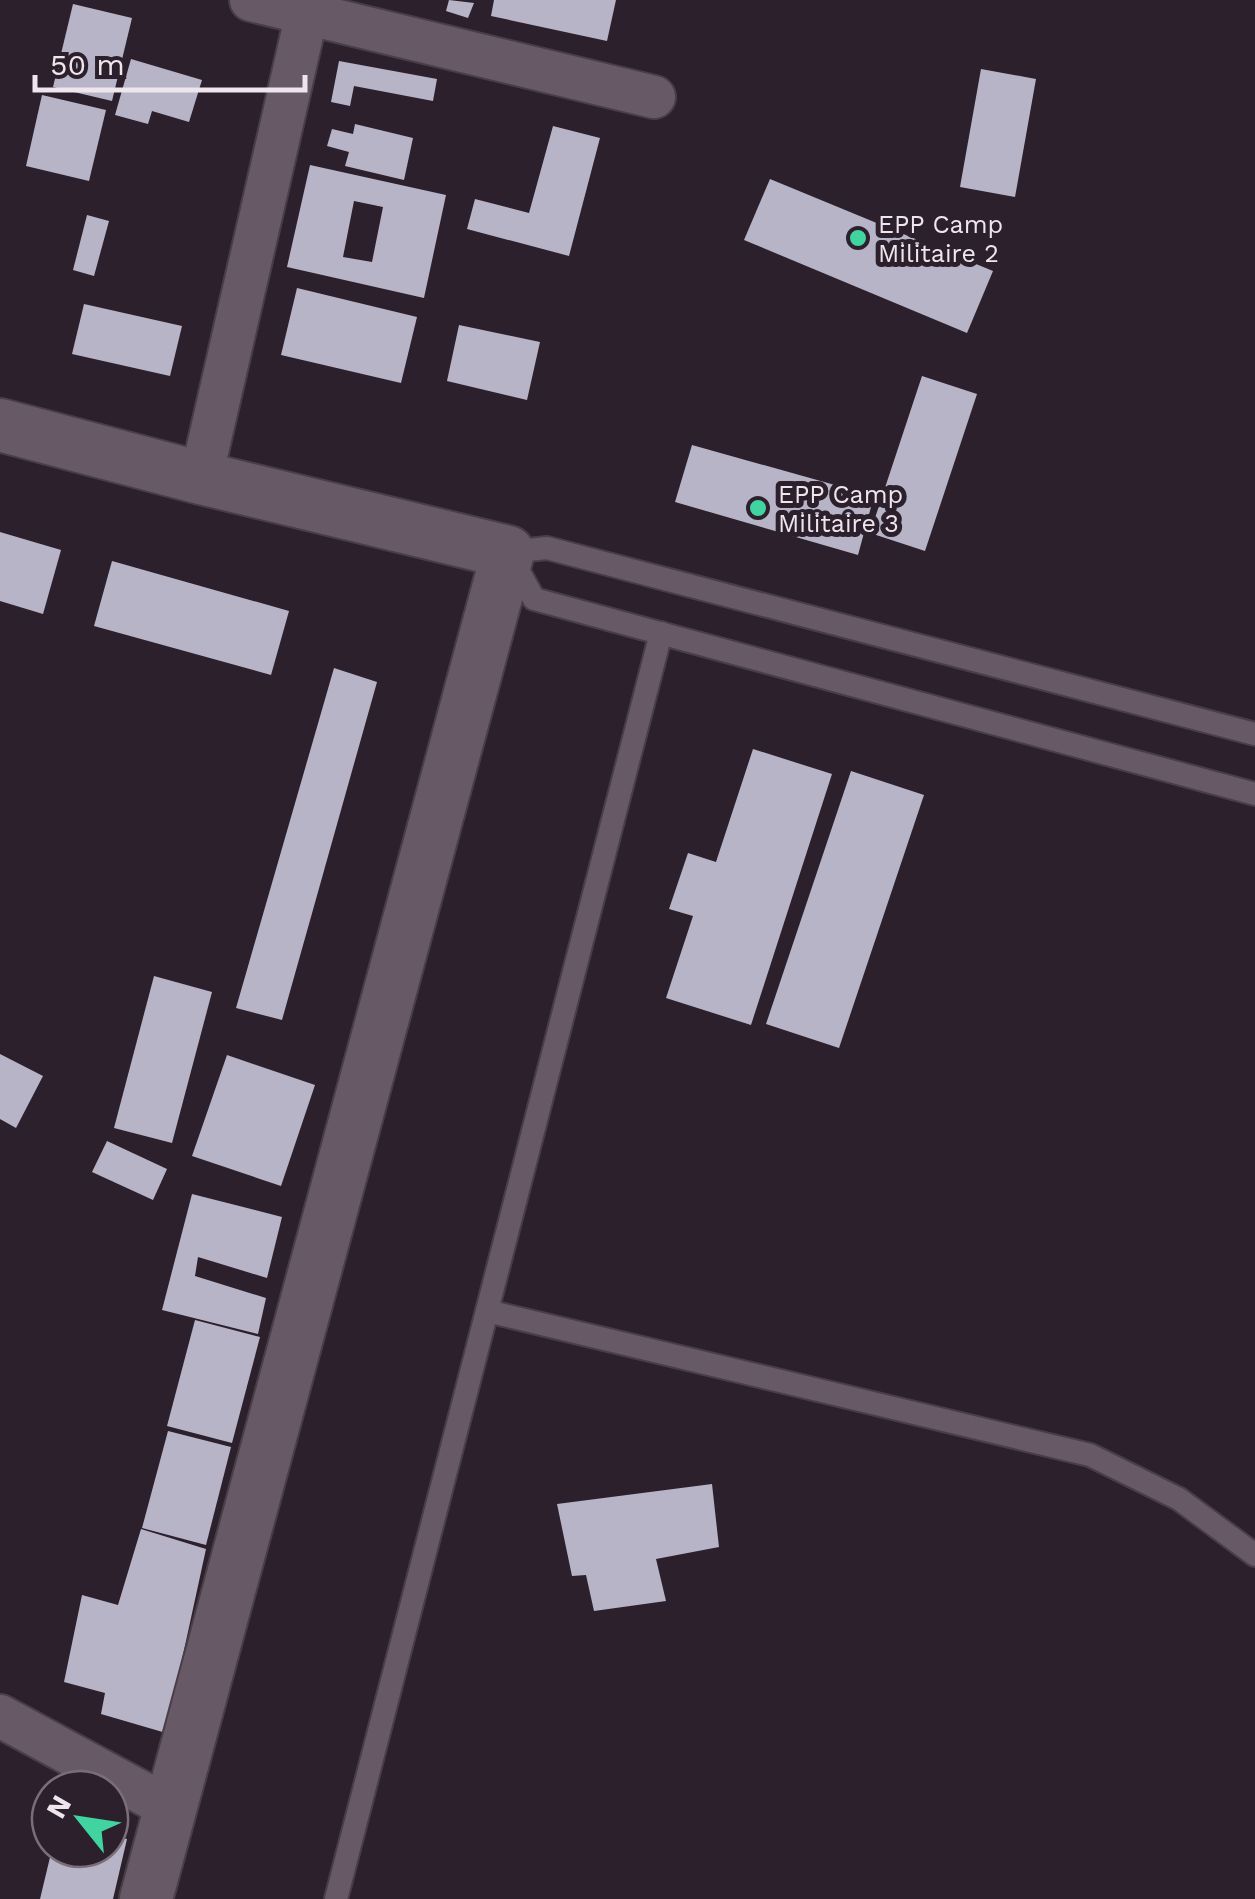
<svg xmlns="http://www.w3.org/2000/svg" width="1255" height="1899" font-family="'Work Sans',sans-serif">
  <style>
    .building { fill: #b8b4c8; fill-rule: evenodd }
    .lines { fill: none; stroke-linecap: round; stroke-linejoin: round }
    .service-casing { stroke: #483e48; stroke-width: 26 }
    .minor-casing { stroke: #483e48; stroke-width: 46 }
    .tertiary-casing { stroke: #483e48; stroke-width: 56 }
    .service { stroke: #685967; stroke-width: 22 }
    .minor { stroke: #685967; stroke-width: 42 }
    .tertiary { stroke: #685967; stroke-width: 52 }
    .poi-dot { fill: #41d4a1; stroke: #2c202c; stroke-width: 4 }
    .labels { text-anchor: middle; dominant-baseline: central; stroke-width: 10; stroke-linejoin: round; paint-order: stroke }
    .poi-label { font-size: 25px; fill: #eee5ed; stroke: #2c202c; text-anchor: start }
  </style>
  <rect width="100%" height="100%" fill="#2c202c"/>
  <g class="building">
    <polygon points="449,0 474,3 468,18 446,11"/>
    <polygon points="494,0 616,0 607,41 491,16"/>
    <polygon points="73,4 132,18 112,101 53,87"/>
    <polygon points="131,59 202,80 189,122 152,111 148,124 115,115"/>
    <polygon points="339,61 437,79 433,101 354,86 350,106 331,102"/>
    <polygon points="981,69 1036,79 1015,197 960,187"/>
    <polygon points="42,95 106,110 89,181 26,166"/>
    <polygon points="355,124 413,138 404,180 345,166 349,152 327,146 332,129 353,134"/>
    <polygon points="553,126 600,138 569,256 467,229 475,199 529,213"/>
    <path d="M310,165L446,195L424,298L287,267ZM354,201L383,207L372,262L343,257Z"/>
    <polygon points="770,179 993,271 967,333 744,240"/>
    <polygon points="87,215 109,221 94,276 73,270"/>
    <polygon points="297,288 417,317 401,383 281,355"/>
    <polygon points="84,304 182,326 170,376 72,354"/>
    <polygon points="459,325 540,342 527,400 447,381"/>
    <polygon points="922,376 977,394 925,551 870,533"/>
    <polygon points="692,445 874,496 858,555 675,502"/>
    <polygon points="0,532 61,550 43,614 0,601"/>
    <polygon points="112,561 289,611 271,675 94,626"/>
    <polygon points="334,668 377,682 282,1020 236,1008"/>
    <polygon points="753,749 832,774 751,1025 666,998 693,916 669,909 688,853 716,862"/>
    <polygon points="851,771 924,795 839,1048 766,1024"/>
    <polygon points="154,976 212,992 172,1143 114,1128"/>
    <polygon points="0,1054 43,1076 16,1128 0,1119"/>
    <polygon points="227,1055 315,1085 281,1186 192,1156"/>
    <polygon points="107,1141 167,1169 153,1200 92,1172"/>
    <polygon points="192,1194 282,1217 267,1278 198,1257 195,1276 266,1298 258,1334 162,1310"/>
    <polygon points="195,1320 260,1337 232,1443 167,1426"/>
    <polygon points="168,1431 231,1447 206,1545 142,1528"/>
    <polygon points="712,1484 719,1547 656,1559 666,1601 594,1611 586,1575 572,1576 557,1504"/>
    <polygon points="141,1529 206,1549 166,1733 101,1714 105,1693 64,1682 82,1595 118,1605"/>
    <polygon points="110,1835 127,1839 113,1899 40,1899 52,1849 110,1849"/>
  </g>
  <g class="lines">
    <defs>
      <g id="service">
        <polyline points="1255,734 547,548 508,552 534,599 1255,794"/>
        <polyline points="487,1311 1090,1455 1179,1499 1255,1555"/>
        <polyline points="336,1899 661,633"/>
      </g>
      <g id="minor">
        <polyline points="251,0 654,97"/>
        <polyline points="201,478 310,0"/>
        <polyline points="0,1716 172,1809"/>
      </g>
      <polyline id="tertiary" points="0,425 201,478 508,552 146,1899"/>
    </defs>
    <use href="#service" class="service-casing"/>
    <use href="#minor" class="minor-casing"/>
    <use href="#tertiary" class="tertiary-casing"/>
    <use href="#service" class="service"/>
    <use href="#minor" class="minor"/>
    <use href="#tertiary" class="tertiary"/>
  </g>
  <g class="poi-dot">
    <circle cx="858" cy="238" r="10"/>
    <circle cx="758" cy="508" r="10"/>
  </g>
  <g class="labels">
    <g class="poi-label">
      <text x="878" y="224">EPP Camp<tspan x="878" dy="29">Militaire 2</tspan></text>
      <text x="778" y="494">EPP Camp<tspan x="778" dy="29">Militaire 3</tspan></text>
    </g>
  </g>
  <g transform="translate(80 1819) rotate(300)"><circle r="48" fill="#2c202c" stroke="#7a6f79" stroke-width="2.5"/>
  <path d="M0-8L18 38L0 25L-18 38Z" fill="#41d4a1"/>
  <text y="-15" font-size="28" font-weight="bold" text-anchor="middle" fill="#eee5ed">N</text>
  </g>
  <path d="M35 75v15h270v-15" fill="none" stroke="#eee5ed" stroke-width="5"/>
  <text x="50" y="75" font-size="30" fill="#eee5ed" stroke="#2c202c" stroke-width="8" paint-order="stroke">50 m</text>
</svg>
